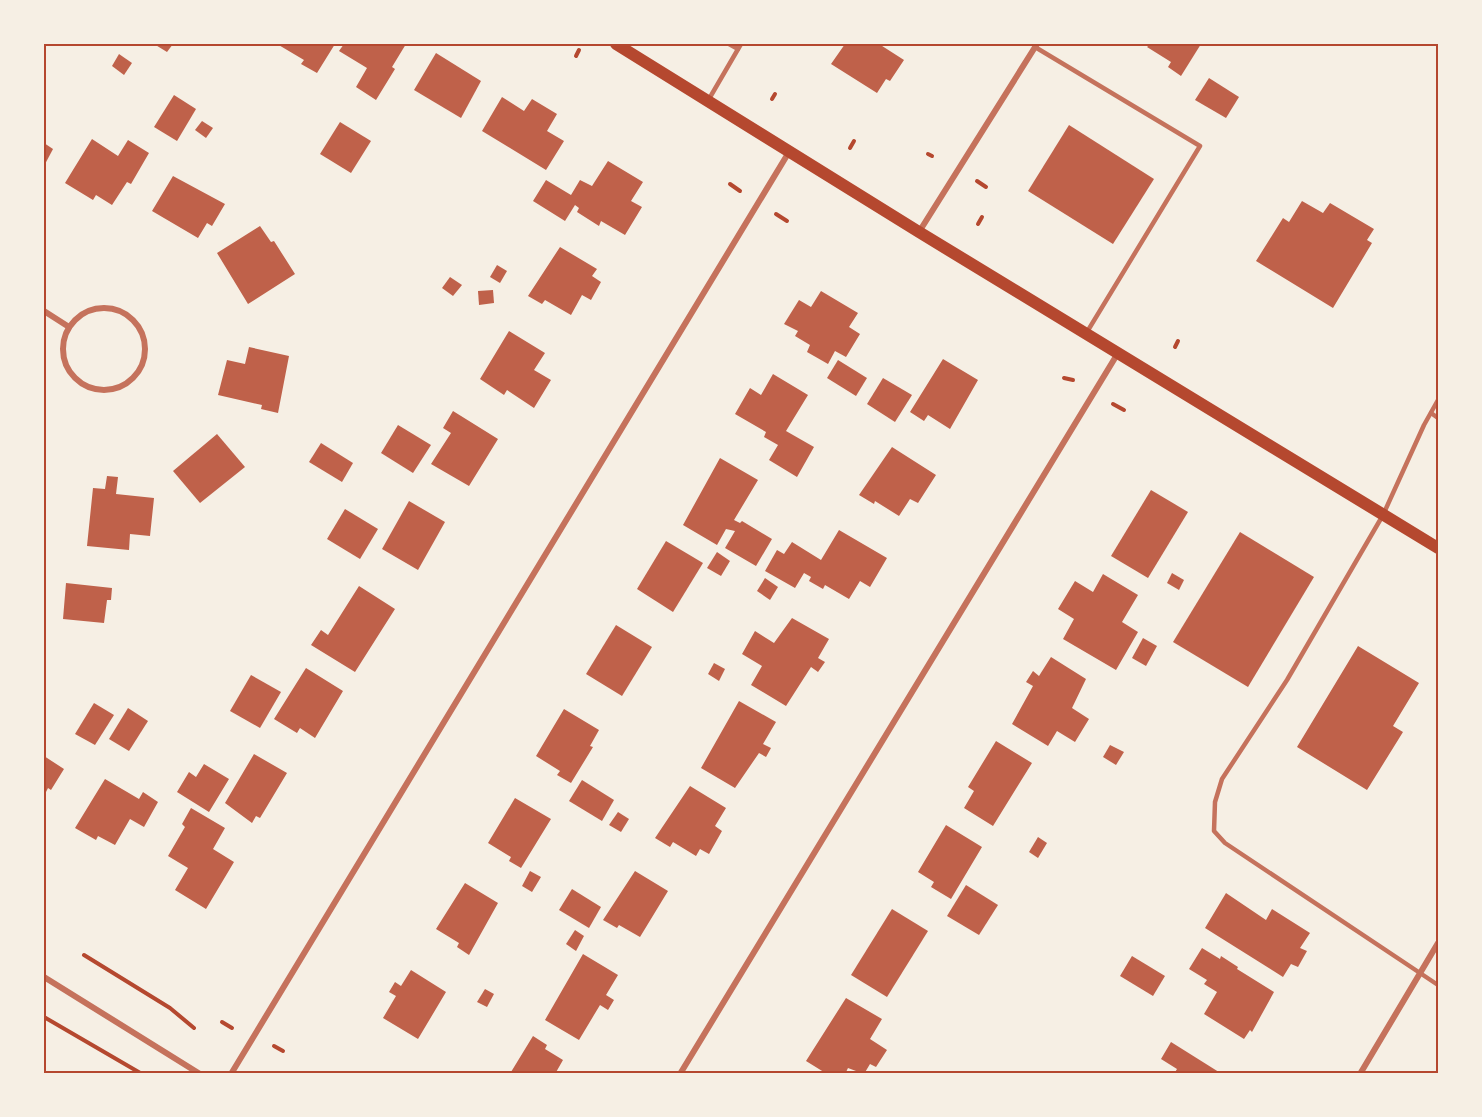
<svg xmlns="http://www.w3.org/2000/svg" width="1482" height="1117" font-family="Rubik,sans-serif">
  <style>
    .building { fill: #bf614a }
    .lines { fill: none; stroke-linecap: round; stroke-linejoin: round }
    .path { stroke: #b5482f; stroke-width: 4 }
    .service { stroke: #c5725c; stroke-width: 4.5 }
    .minor { stroke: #c5725c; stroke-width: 6 }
    .secondary { stroke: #b5482f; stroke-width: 12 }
    .neatline { fill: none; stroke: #b5482f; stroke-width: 2 }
  </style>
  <rect width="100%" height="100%" fill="#f6efe4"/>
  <g class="building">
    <polygon points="154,44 173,44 167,52"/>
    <polygon points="277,44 335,44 317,73 301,64 304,60"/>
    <polygon points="344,44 406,44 392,67 395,69 376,100 356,87 367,68 339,51"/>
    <polygon points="845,44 879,44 904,60 890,81 886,79 877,93 831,64"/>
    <polygon points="1150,44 1201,44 1181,76 1168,67 1171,62 1147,47"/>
    <polygon points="436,53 481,81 461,118 414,90"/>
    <polygon points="119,54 132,63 124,75 112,66"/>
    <polygon points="1209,78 1239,97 1226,118 1195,100"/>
    <polygon points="174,95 196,109 177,141 154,127"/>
    <polygon points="502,97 524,111 532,99 557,114 547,131 564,141 546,170 482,131"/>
    <polygon points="202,121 213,128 206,138 195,130"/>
    <polygon points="340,122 371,141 351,173 320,154"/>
    <polygon points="1069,125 1154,179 1113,244 1028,191"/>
    <polygon points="92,139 118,156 128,140 149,153 131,184 127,182 112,205 96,195 93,200 65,183"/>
    <polygon points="44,143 53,149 44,166"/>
    <polygon points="608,161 643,182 631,201 642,207 625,235 601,221 599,226 577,212 579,208 575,205 565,221 533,201 546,180 571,195 580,180 592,186"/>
    <polygon points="173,176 225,204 212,226 207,223 198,238 152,211"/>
    <polygon points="1302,201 1323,213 1330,203 1374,229 1367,240 1372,243 1333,308 1256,261 1283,218 1289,222"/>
    <polygon points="260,226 271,242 274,241 295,274 248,304 217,253"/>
    <polygon points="560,247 597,269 592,276 601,282 591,300 582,295 571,315 545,300 542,304 528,296"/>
    <polygon points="497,265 507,271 500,283 490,277"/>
    <polygon points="450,277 462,285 453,296 442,288"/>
    <polygon points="493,290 494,303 479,305 478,291"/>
    <polygon points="821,291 858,313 849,327 860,334 846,357 835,351 828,364 807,352 810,345 795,336 798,331 784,324 799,300 811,307"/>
    <polygon points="509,331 545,353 534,370 551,380 534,408 507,390 504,395 480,379"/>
    <polygon points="249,347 289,356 278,413 261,409 262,405 218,395 227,360 245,364"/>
    <polygon points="943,359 978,380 950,429 928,415 924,421 910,412"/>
    <polygon points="838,360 867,378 856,396 827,378"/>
    <polygon points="773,374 808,395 786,431 814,447 797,477 769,460 778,445 764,437 766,432 735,414 750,388 761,395"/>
    <polygon points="883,378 912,395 895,422 867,404"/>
    <polygon points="453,411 498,439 469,486 431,464 451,433 443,428"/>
    <polygon points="398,425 431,445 413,473 381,453"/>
    <polygon points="217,434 245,467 200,503 173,471"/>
    <polygon points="321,443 353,463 342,482 309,462"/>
    <polygon points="892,447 936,475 918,503 910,499 899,516 875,501 874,504 859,495"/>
    <polygon points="720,458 758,480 734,520 740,523 742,521 772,539 756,566 725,548 735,531 726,529 717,545 683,525"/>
    <polygon points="107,476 118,477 116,494 154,498 150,536 130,534 129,550 87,546 93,488 105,489"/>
    <polygon points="1151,490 1188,512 1148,578 1111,556"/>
    <polygon points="409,501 445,522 418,570 382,549"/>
    <polygon points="345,509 378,529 360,559 327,539"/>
    <polygon points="839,530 887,558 870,587 860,581 849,599 825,585 823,589 809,581 811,577 804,573 795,588 765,571 777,550 784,554 792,542 821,560"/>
    <polygon points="1240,532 1314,577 1248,687 1173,642"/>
    <polygon points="666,541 703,563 673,612 637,589"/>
    <polygon points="717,552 730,561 721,576 707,568"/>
    <polygon points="1172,573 1184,580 1179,590 1167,583"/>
    <polygon points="1103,574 1138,595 1122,622 1138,632 1116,670 1063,639 1074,619 1058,609 1075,581 1093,592"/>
    <polygon points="765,578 778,587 770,600 757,591"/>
    <polygon points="66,583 112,588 111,600 107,600 104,623 63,619"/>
    <polygon points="359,586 395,609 355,672 311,645 321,630 328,635"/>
    <polygon points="792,618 829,639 818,658 825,662 818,672 811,667 786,706 751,685 762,666 742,654 755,631 774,643"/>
    <polygon points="616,625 652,647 622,696 586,674"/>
    <polygon points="1143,638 1157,646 1146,666 1132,658"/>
    <polygon points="1358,646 1419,683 1393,726 1403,732 1367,790 1297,747"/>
    <polygon points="1051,657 1086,679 1072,708 1089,719 1075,742 1057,731 1048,746 1012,724 1033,686 1026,682 1033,671 1039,676"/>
    <polygon points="714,663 725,669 719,681 708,674"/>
    <polygon points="306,668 343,691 315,738 300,728 297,733 274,719"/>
    <polygon points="251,675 281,692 260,728 230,711"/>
    <polygon points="739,701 776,722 763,744 771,748 766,757 759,753 735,788 701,768"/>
    <polygon points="94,703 114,715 95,745 75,734"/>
    <polygon points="128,708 148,721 129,751 109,739"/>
    <polygon points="564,709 599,730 590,746 593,747 571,783 557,775 560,771 536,756"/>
    <polygon points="996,741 1032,763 993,826 964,808 974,791 968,787"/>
    <polygon points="1110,745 1124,752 1116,765 1103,757"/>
    <polygon points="254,754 287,773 260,818 256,816 252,823 225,803"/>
    <polygon points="44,756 64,769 51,790 48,788 44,796"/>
    <polygon points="204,764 229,779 209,812 177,792 189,772 196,777"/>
    <polygon points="105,779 139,799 143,792 158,802 144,827 130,819 115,845 98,836 96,840 75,828"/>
    <polygon points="582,780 614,800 602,821 569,801"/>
    <polygon points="690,786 726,808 715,826 722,831 709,854 700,849 696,856 673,842 670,847 655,838"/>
    <polygon points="515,798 551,819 521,868 509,861 511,857 488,843"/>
    <polygon points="191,808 225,828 213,849 234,862 206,909 175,890 188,868 168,856 185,827 182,824"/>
    <polygon points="618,812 629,819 621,832 609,825"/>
    <polygon points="946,825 982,847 951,899 931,887 934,882 918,872"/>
    <polygon points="1038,837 1047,843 1038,858 1029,852"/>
    <polygon points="530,871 541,877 532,892 522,886"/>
    <polygon points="635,871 668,891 640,937 619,925 617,928 603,920"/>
    <polygon points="465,883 498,903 469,955 457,947 459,943 436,929"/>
    <polygon points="966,885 998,905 979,935 947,916"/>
    <polygon points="572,889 601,907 589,928 559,910"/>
    <polygon points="1226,893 1266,920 1272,909 1310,933 1300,948 1307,951 1298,967 1291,964 1283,977 1205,928"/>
    <polygon points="892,909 928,931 887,997 851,975"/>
    <polygon points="575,930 584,936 576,951 566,944"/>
    <polygon points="1202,948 1220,959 1221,956 1238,967 1237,969 1274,992 1252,1032 1250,1030 1244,1039 1204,1014 1217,992 1204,984 1207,980 1189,969"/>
    <polygon points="583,954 618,975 606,995 614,1000 608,1010 600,1005 579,1040 545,1020"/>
    <polygon points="1132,956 1165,976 1153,996 1120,976"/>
    <polygon points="411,970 446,992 418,1039 383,1018 396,996 389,992 395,982 401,986"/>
    <polygon points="485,989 494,994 487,1007 477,1002"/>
    <polygon points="846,998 882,1019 870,1039 887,1050 876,1067 870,1064 864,1074 848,1068 845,1074 827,1074 806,1061"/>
    <polygon points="533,1036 547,1045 545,1049 563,1060 555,1074 511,1072"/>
    <polygon points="1171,1042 1222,1074 1174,1074 1177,1069 1161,1059"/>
  </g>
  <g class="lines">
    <g class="path">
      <polyline points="576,56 579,50"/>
      <polyline points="772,99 775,94"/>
      <polyline points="850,148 854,141"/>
      <polyline points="928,154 932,156"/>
      <polyline points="977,181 986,187"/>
      <polyline points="730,184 740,191"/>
      <polyline points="776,214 787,221"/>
      <polyline points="978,224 982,217"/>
      <polyline points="1175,347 1178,341"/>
      <polyline points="1064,378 1073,380"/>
      <polyline points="1113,404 1124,410"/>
      <polyline points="84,955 170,1008 194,1028"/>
      <polyline points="44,1017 142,1074"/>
      <polyline points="222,1022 232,1028"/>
      <polyline points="274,1046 283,1051"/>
    </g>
    <g class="service">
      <polyline points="729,44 738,49"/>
      <polyline points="1035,47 1200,146 1087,332"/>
      <polyline points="709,99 741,44"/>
      <polyline points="1438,400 1424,425 1383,515 1287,680 1222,779 1215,802 1214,831 1225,843 1438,985"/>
      <polyline points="1431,413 1438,418"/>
    </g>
    <g class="minor">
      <polyline points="919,232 1037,44"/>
      <circle cx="104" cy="349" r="41"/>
      <polyline points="44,311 69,327"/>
      <polyline points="44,977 200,1074"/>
      <polyline points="231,1074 789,152"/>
      <polyline points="680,1074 1118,353"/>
      <polyline points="1360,1074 1438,943"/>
    </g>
    <polyline class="secondary" points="616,44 919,232 1438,548"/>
  </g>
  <rect width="1482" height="1117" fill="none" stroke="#f6efe4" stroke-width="90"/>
  <rect x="45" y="45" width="1392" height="1027" class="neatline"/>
</svg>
